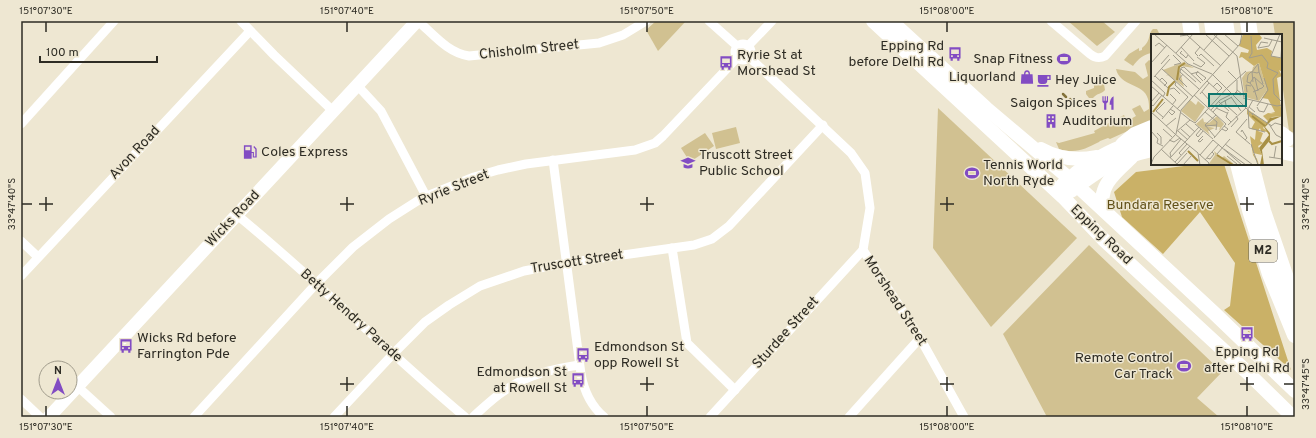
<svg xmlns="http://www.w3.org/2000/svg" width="1316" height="438" font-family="Overpass,sans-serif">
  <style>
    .green { fill: #d1c191 }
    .forest { fill: #cab167 }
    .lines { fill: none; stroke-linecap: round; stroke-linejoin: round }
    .stream { stroke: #83723b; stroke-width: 2.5 }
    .minor { stroke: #fff; stroke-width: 9 }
    .secondary { stroke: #fff; stroke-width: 13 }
    .primary { stroke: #fff; stroke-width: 14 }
    .motorway { stroke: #fff; stroke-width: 16 }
    .ticks { fill: none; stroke: #2e2c24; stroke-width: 1.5 }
    .labels { text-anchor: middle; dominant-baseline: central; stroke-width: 3; stroke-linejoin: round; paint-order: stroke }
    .shield { fill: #eee7d2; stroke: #686458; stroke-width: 1 }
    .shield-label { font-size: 13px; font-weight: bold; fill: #2e2c24 }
    .poi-label { font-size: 14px; fill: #2e2c24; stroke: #eee7d2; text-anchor: start }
    .street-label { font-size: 14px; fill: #2e2c24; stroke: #eee7d2 }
    .park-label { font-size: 14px; fill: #625119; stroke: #eee7d2 }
    .inset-river { fill: none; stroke: #a89045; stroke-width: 2 }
    .inset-road { fill: none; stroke: #a19c8c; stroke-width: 1 }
    .view { fill: #0f766e; fill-opacity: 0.15; stroke: #0f766e; stroke-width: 2 }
    .inset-edge { fill: none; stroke: #2e2c24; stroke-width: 2 }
    .neatline { fill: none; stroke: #2e2c24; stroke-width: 1.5 }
    .ticks-label { font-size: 10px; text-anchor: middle; fill: #2e2c24 }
  </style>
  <rect width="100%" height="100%" fill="#eee7d2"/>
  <g class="green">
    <polygon points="656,21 686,21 658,51 646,30"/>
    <polygon points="1068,21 1102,21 1115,32 1097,46"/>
    <polygon points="1273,21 1295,21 1295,133 1289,131 1281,76 1281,35 1275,35"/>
    <path d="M1153,29H1157L1160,35H1152V53C1144,54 1138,59 1133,66L1124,60L1129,54L1139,48V51L1142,50V48C1152,40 1147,35 1153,29Z"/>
    <path d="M1149,60L1152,62V120L1110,139L1108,138L1100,141L1099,142C1085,149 1076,154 1059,149L1056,142L1059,143L1095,133L1094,131L1124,115L1127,121L1136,116L1132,109L1140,105L1144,112L1149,109C1149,106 1149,102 1148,99C1144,83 1120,87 1116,69L1135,72L1143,79L1148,76L1145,64Z"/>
    <path d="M1097,82H1101L1104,84L1105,90C1102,94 1097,93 1093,98H1089L1086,94V91L1094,88V84Z"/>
    <polygon points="938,108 1077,238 991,327 933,248"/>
    <polygon points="736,127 740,143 716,149 712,133"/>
    <polygon points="705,133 714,146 690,162 681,148"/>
    <polygon points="1089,245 1222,372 1197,398 1219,417 1047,417 1003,334"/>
  </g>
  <polygon class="forest" points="1200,164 1224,164 1291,370 1224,310 1230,306 1235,263 1200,212 1163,254 1122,217 1114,192 1136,172"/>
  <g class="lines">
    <g class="stream">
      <polyline points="1063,94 1066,97"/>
      <polyline points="1070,99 1073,104"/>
    </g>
    <g class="minor">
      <polyline points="241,21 274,55 333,111"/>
      <path d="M418,21C434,35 448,53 469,56L599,43L623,35L646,21"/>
      <polyline points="709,21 737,46"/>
      <path d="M1051,21L1090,54C1095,58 1099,59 1105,56L1136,21"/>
      <circle cx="743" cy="52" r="8"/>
      <polyline points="748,46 772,21"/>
      <polyline points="749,57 851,153 865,173 870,208 863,250 920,338 964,417"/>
      <polyline points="357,85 381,111 426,196"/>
      <polyline points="21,124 114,21"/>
      <path d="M553,160L581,374C584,391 590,405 604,417"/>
      <path d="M237,215C316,279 387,352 465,417"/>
      <polyline points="21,241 38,257"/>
      <polyline points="672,248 687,343 735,390"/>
      <polyline points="21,276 250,31"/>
      <polyline points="77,386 111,417"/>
      <polyline points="21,399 40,417"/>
      <polyline points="194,417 316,284 353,247 389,219 422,198 474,177 498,170 526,164 635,150 655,143 663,136 738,57"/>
      <polyline points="334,417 393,354 425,322 449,305 480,286 524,271 566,263 694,245 712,239 729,226 823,125"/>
      <path d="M473,417C483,408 493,398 504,391C526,375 553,369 579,365"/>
      <polyline points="710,417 863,250"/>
      <polyline points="849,417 920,338"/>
    </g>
    <polyline class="secondary" points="49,417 417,21"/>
    <g class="primary">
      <polyline points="873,21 1063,197 1103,239 1247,372 1293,417"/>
      <polyline points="891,21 986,108 1070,179 1213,312 1295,391"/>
      <path d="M1041,149C1059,159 1076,161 1096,157"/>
      <polyline points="1281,152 1295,155"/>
      <path d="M1063,184C1069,180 1074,174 1080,170C1102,154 1125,143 1152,138"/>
      <path d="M1071,191C1100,169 1116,158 1152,150"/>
      <path d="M1105,211C1095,188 1116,172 1131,158"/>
    </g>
    <g class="motorway">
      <polyline points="1190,21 1192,35"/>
      <polyline points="1212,21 1214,35"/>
      <polyline points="1225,21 1227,35"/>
      <polyline points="1248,21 1250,35"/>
      <polyline points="1281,134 1287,139"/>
      <polyline points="1123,145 1135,135 1152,128"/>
      <polyline points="1238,164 1250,210 1270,274 1295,335"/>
      <polyline points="1251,164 1263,211 1295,304"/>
    </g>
  </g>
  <path class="ticks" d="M46,22V32M347,22V32M647,22V32M947,22V32M1247,22V32M46,197V211M347,197V211M647,197V211M947,197V211M1247,197V211M22,204H32M39,204H53M340,204H354M640,204H654M940,204H954M1240,204H1254M1284,204H1294M347,377V391M647,377V391M947,377V391M1247,377V391M340,384H354M640,384H654M940,384H954M1240,384H1254M1284,384H1294M46,406V416M347,406V416M647,406V416M947,406V416M1247,406V416"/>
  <defs>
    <symbol id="bus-bare" viewBox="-9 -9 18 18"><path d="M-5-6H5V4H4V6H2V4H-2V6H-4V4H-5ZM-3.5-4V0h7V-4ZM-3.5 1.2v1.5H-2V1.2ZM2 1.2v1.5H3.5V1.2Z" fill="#824cc3" stroke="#eee7d2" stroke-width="2.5" paint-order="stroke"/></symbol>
    <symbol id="stadium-bare" viewBox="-9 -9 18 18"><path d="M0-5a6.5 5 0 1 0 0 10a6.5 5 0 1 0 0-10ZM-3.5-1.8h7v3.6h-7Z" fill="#824cc3" stroke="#eee7d2" stroke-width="2.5" paint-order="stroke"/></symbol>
    <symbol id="shop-bare" viewBox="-9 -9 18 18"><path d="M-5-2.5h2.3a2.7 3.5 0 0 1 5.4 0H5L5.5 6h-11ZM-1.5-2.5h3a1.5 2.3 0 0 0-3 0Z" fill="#824cc3" stroke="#eee7d2" stroke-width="2.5" paint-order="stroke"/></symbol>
    <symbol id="cafe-bare" viewBox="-9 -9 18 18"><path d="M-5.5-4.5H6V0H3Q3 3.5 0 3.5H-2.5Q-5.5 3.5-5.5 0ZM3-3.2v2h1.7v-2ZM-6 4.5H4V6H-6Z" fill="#824cc3" stroke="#eee7d2" stroke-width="2.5" paint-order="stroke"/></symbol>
    <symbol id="restaurant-bare" viewBox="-9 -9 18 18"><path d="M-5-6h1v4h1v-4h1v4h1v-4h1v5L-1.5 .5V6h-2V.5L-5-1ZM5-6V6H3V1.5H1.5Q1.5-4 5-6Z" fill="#824cc3" stroke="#eee7d2" stroke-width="2.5" paint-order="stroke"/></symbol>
    <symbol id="building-bare" viewBox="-9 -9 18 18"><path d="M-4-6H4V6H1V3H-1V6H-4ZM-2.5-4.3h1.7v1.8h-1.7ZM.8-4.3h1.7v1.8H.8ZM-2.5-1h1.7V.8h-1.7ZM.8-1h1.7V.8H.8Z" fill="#824cc3" stroke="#eee7d2" stroke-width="2.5" paint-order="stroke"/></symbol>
    <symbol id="fuel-bare" viewBox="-9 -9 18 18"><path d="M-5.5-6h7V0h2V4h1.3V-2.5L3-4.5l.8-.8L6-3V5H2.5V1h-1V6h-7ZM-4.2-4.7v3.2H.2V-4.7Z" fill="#824cc3" stroke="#eee7d2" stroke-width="2.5" paint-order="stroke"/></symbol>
    <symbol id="school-bare" viewBox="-9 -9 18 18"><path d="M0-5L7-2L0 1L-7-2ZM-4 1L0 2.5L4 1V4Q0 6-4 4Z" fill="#824cc3" stroke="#eee7d2" stroke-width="2.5" paint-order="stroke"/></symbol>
  </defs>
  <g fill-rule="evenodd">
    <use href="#bus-bare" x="945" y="44" width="20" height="20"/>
    <use href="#stadium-bare" x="1054" y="49" width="20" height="20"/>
    <use href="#bus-bare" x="716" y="53" width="20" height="20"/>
    <use href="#shop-bare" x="1017" y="67" width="20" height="20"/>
    <use href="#cafe-bare" x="1034" y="70" width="20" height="20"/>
    <use href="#restaurant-bare" x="1098" y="93" width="20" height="20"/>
    <use href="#building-bare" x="1041" y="111" width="20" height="20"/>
    <use href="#fuel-bare" x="240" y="142" width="20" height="20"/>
    <use href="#school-bare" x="678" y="153" width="20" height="20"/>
    <use href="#stadium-bare" x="962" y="163" width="20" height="20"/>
    <use href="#bus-bare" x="1237" y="324" width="20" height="20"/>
    <use href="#bus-bare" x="116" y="336" width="20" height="20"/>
    <use href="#bus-bare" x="573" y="345" width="20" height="20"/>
    <use href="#stadium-bare" x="1174" y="356" width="20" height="20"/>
    <use href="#bus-bare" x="568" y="370" width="20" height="20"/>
  </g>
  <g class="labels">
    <rect class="shield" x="1249" y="240" width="28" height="22" rx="3"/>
    <g class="shield-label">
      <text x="1263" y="251">M2</text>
    </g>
    <g class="poi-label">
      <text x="944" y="46" text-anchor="end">Epping Rd<tspan x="944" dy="16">before Delhi Rd</tspan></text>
      <text x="737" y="55">Ryrie St at<tspan x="737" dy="16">Morshead St</tspan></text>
      <text x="1053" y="59" text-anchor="end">Snap Fitness</text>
      <text x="1016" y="77" text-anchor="end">Liquorland</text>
      <text x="1055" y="80">Hey Juice</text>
      <text x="1097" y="103" text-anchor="end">Saigon Spices</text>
      <text x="1062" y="121">Auditorium</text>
      <text x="261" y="152">Coles Express</text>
      <text x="699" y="155">Truscott Street<tspan x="699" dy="16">Public School</tspan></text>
      <text x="983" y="165">Tennis World<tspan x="983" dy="16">North Ryde</tspan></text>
      <text x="137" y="338">Wicks Rd before<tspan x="137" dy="16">Farrington Pde</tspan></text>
      <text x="594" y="347">Edmondson St<tspan x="594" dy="16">opp Rowell St</tspan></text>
      <text x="1247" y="352" text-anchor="middle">Epping Rd<tspan x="1247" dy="16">after Delhi Rd</tspan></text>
      <text x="1173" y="358" text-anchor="end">Remote Control<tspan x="1173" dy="16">Car Track</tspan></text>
      <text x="567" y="372" text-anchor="end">Edmondson St<tspan x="567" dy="16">at Rowell St</tspan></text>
    </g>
    <g class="street-label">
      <text transform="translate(529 50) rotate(-6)">Chisholm Street</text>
      <text transform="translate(135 153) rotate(-47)">Avon Road</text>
      <text transform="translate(454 188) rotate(-22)">Ryrie Street</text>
      <text transform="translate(233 219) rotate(-47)">Wicks Road</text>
      <text transform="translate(1101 235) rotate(44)">Epping Road</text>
      <text transform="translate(577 262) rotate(-9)">Truscott Street</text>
      <text transform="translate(895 301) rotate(57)">Morshead Street</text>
      <text transform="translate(351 316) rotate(42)">Betty Hendry Parade</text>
      <text transform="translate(786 333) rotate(-48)">Sturdee Street</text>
    </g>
    <g class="park-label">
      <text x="1160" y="205">Bundara Reserve</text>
    </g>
  </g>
  <g transform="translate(1151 34)">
    <rect width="131" height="131" fill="#eee7d2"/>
    <path d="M33,28L43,34L30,32L28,34L33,53L17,41L15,42L17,40L12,36ZM108,29L116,56L108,67L94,63L91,44L95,38L101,37L102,33ZM39,66L45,71L47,67L54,73L44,88L30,77ZM66,82L73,90L68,97L69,93L54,92L64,94L57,97L59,101L45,90L52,84L53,88L58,89ZM63,117L71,124L73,122L84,131H57L64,121Z" fill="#d1c191"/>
    <path d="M92,0H108L111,4L105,11L106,16L116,14L121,17L120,22L130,24L131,38L128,36L131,42L126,44L131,82L121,83L117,87L112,82L117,79L124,80L120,79L124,78L117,65L111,64L116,56L108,29L103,32L91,23L88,24L90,18L97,19L98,16L88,12ZM96,75L116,89L112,94L117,98L110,97L109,94L107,97L112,99L109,107L112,109L107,112L111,121L102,119L106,125L108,131L102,121L99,102L104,106L105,96L100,95L104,88L96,80Z" fill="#cab167"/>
    <path d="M131,82L120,87L114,93L119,99V106L111,116L113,131H109L111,121L108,114L118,101L113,93L119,84Z" fill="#a89045"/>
    <path class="inset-river" d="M26,46L28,33L34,29M16,62L18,53L24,47M2,78L12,65M101,82L114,92M118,107L121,110L131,107M37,117L47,127M66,121L82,131"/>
    <path class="inset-road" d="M3,0L37,30L61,40L102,81M54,0L78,22M62,0L86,22L93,63M73,0L87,12M129,0L120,22L131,24M29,2L36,1L70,32M100,2L101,19L98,24L111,21L117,29M113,4L131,8M117,9L110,8L107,14L118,12L121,6M4,12L8,9L14,14M30,13L43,27M53,16L67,0M31,17L29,19L32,21L35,24L37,21M25,19L42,0M22,21L30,29L23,31M47,22L44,19L49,13M48,22L50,20L63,32M130,23L131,8M0,29L16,11M42,29L50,33L54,29L46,23M117,29L116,34L127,39L122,45L123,60L131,68M10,30L18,21M11,34L19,25M11,35L42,63M30,35L45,48M47,37L45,40L52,47M77,37L86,46V57L83,60M108,38L112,50M32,40L28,45L36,53M40,40L47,38L55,44L53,46M4,42L17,54M3,43L11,34M104,44L107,57M0,46L14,59L12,63M9,46L11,44L16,49L13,52M56,47L68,58M25,48L24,51L37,63L26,75M99,49L96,48L97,41L100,38H102L106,39L108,38L107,30L101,38L102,48M0,52L29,77M62,53L66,49L71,54L65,60M76,54L95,37M19,55L23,54L29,60M48,55L29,38L30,34L33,33L50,49M51,58L59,67M85,58L89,61L91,60L86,56M96,58L95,51L100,52M102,58L104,57L107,56L108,55L111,54L113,52L103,43L99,49L102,53L104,57V58L106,64V66M19,60L25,66L21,71M49,60L58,49M43,61L75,90M80,63L90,77M92,64L126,72L131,71M74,66L75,71L86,81M102,66L98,73L104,78M0,68L8,59M68,68L78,77M0,70L2,72L11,61M106,72L117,56L113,44M97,73L98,94M106,73L108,77L113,78L117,70M65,74L76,79M60,76L69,66L79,61M17,77L21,81L24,78L19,75M0,78L9,86M29,78L39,86M54,78L66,88L65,96M62,78L70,69L81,63M77,78L75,83L80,88M101,79L121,92M12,83L5,77L14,68M11,85L22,72M9,86L24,100M44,89L76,54M35,90L44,98M44,90L62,105M118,90L125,101L131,104M77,91L95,74M15,92L25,84M54,92L66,91M120,92L124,89L131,91M80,93L87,85L85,82M98,94L114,98M12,95L21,103M30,95L39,103M50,95L45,101L47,103L52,97M71,95L75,97L77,95L73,92M0,97L7,105L6,109L12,112M27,97L37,106M25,98L39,86L44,89M85,98L99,110M85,98L96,85M90,98L91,96L96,104L94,106M6,99L10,103V110M24,100L47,119M64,103L54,91L65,81M63,104L75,90M52,105L49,108L47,107L52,102M18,106L23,108L29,104M62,106L91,131M34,108L48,93M74,110L102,131M100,110L107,131M10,115L27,131M73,115L95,131M47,119L49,131M48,120L58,129L57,131M66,120L79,105M30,121L28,119L36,110M49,121L62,106M76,122L86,130M20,123L19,119L30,105M118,123L131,125M19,124L34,108M56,124L59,125L63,120L61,118M123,124L125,112M54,126L68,110M24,128L39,112M0,130L3,123L25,100L30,76L89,10L91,0M26,130L36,119M32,131L41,121"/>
    <path class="view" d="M58,60H95V72H58Z"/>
    <rect width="131" height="131" class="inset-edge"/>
  </g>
  <rect width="1316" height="438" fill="none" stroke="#eee7d2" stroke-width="44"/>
  <g transform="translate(58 380)"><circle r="19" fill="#eee7d2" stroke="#a19c8c"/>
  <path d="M0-3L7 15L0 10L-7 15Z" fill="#824cc3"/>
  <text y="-6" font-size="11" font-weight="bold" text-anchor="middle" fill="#2e2c24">N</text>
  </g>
  <path d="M40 56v6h117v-6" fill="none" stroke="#2e2c24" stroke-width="2"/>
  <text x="46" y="56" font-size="12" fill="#2e2c24" stroke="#eee7d2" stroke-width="3" paint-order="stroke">100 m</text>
  <rect x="22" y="22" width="1272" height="394" class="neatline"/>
  <g class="ticks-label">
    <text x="46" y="14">151°07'30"E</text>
    <text x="347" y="14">151°07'40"E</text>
    <text x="647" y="14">151°07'50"E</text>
    <text x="947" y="14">151°08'00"E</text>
    <text x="1247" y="14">151°08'10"E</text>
    <text transform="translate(11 204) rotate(-90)" y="4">33°47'40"S</text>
    <text transform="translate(1305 204) rotate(-90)" y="4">33°47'40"S</text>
    <text transform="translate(1305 384) rotate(-90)" y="4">33°47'45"S</text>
    <text x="46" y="430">151°07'30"E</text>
    <text x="347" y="430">151°07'40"E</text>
    <text x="647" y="430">151°07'50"E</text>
    <text x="947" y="430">151°08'00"E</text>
    <text x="1247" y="430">151°08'10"E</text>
  </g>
</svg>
